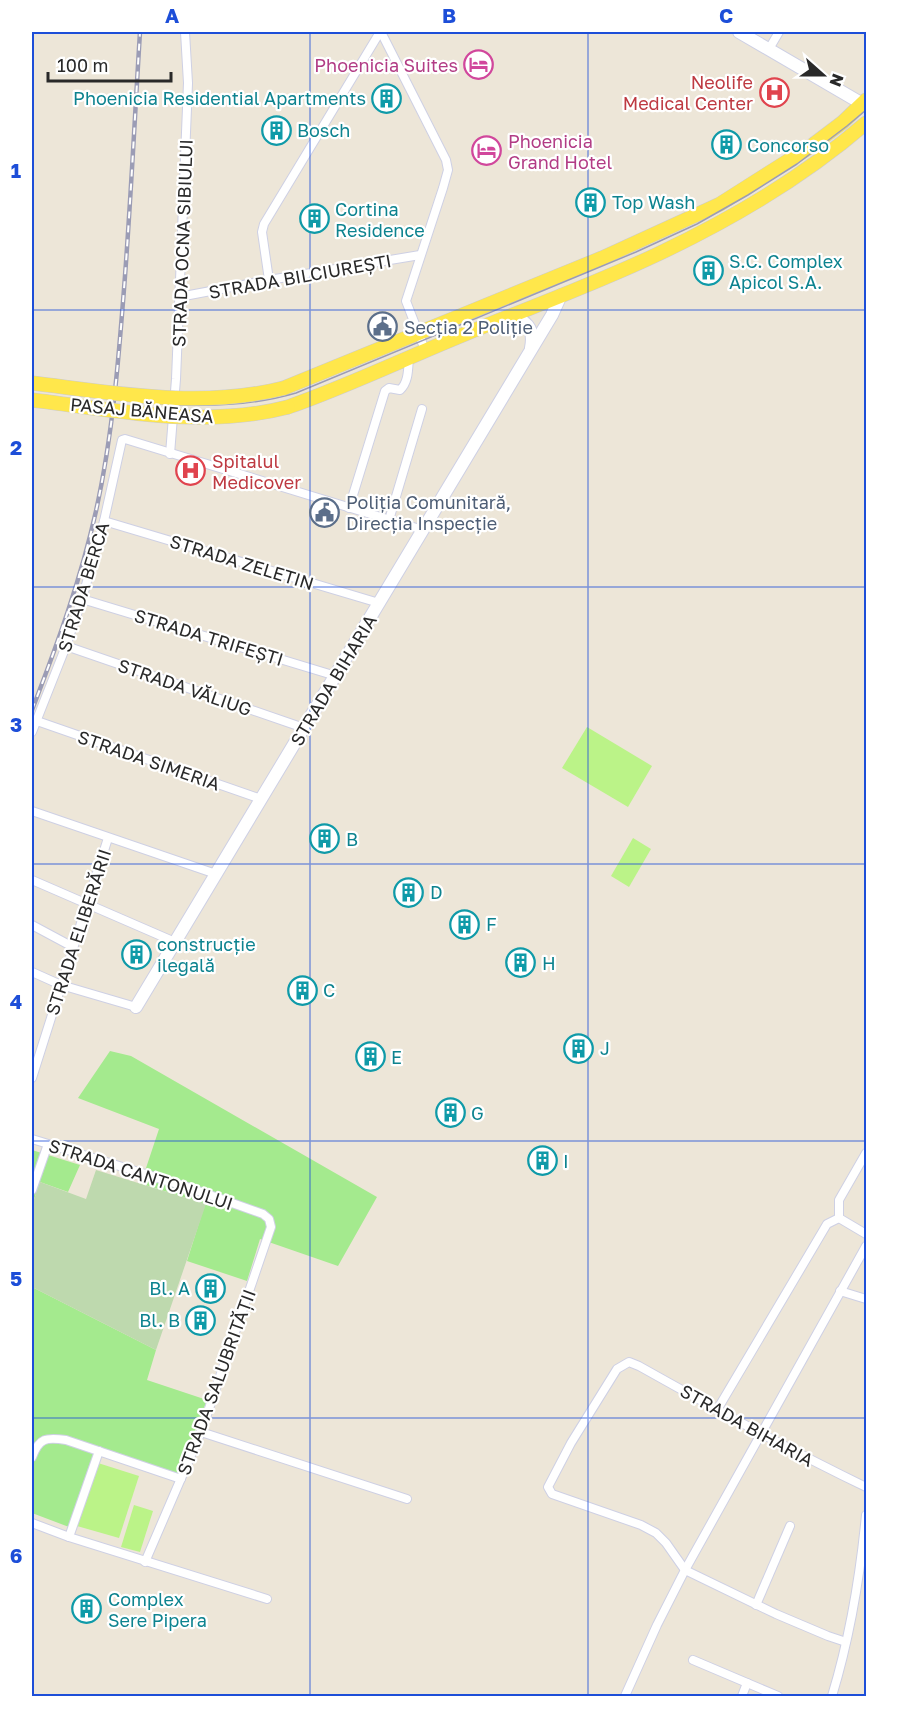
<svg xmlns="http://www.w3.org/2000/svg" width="898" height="1728" font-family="'Golos Text',sans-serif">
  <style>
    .green { fill: #a4ea8e }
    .cemetery { fill: #bed9ae }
    .pitch { fill: #bbf388 }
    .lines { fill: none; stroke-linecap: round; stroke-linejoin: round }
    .street-casing { stroke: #ced0e4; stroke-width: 10 }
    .secondary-casing { stroke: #ced0e4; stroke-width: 14 }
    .primary-casing { stroke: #ccc; stroke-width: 15 }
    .street { stroke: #fff; stroke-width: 8 }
    .secondary { stroke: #fff; stroke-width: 12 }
    .primary { stroke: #ffe74b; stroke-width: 14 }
    .tram { stroke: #9b9cb5; stroke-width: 1.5 }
    .rail-casing { stroke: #9b9cb5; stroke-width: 4.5 }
    .rail { stroke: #fff; stroke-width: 2; stroke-dasharray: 7; stroke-linecap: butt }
    .primary-bridge-casing { stroke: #ccc; stroke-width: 15; stroke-linecap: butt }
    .primary-bridge { stroke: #ffe74b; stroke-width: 14 }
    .grid { fill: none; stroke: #1d4ed8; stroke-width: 1.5; stroke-opacity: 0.55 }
    .labels { text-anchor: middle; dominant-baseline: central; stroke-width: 4.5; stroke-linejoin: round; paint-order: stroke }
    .hotel-label { font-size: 18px; fill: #b23c85; stroke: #fff; text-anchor: end }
    .health-label { font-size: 18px; fill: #be3a42; stroke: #fff; text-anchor: end }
    .culture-label { font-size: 18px; fill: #0d838f; stroke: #fff; text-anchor: start }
    .street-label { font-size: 18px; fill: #292929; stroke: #fff }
    .service-label { font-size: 18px; fill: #4e5e75; stroke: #fff; text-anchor: start }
    .neatline { fill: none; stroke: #1d4ed8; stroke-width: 2 }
    .grid-label { font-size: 20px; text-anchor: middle; font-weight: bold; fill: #1d4ed8 }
  </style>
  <rect width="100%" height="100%" fill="#ede6d8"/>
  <g class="green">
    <polygon points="110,1051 131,1056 377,1197 338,1266 260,1239 247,1281 187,1261 205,1204 139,1183 144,1174 159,1129 78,1098"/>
    <polygon points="32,1150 80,1165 68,1192 40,1182 32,1205"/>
    <polygon points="32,1287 156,1350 147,1380 207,1400 178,1475 96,1447 69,1527 32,1513"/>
  </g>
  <polygon class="cemetery" points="96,1170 206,1204 156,1350 32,1287 32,1205 40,1182 86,1199"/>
  <g class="pitch">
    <polygon points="587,727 652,766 628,807 562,768"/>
    <polygon points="633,838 651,849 629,887 611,876"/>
    <polygon points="98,1463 139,1476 119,1538 77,1526"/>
    <polygon points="134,1505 153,1511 140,1552 121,1547"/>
  </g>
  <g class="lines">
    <defs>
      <g id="street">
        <polyline points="381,32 446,160 448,170 443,188 406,301 425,350"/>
        <polyline points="769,49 779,32"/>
        <polyline points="269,280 262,232 264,224 380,32"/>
        <polyline points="179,297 269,280 420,255"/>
        <polyline points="170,454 176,379 188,83 185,32"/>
        <path d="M349,508L385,391L389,388L400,390C409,382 408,368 409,357"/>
        <polyline points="389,520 422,409"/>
        <polyline points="104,521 379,603"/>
        <polyline points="82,599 336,676"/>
        <polyline points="66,646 304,728"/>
        <polyline points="37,721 261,799"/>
        <polyline points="32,732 66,646 82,599 104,521 122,440 125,439 423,530"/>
        <polyline points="32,811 216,874"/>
        <polyline points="32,880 175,942"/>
        <polyline points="32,925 73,947"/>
        <polyline points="32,972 61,985 136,1007"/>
        <polyline points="32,1078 108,838"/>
        <polyline points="32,1139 187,1187 263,1214 269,1219 271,1227 201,1432 145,1562"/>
        <polyline points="866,1153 839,1200 839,1218 866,1234"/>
        <polyline points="32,1190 48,1144"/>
        <polyline points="840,1291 866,1299"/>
        <polyline points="717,1410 827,1224 839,1218"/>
        <polyline points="201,1432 407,1499"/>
        <path d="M32,1457C39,1438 46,1437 66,1440L181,1479"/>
        <polyline points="32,1523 69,1537 267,1599"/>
        <polyline points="69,1537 99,1451"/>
        <polyline points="756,1605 790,1526"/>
        <path d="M846,1642L828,1636L776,1614L685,1570L666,1543L656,1533L641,1525L552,1494L548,1487L571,1443L617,1369L629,1362L639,1366C714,1408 789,1450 866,1487"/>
        <polyline points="693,1660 778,1696"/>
        <polyline points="625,1696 657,1625 685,1570 866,1246"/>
        <polyline points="742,1696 747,1683"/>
        <path d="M832,1696C850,1637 860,1577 866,1515"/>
      </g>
      <g id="secondary">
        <polyline points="739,32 866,106"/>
        <path d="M506,317C526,318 535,328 531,348"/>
        <polyline points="136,1007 552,315 561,295"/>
      </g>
      <g id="primary">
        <polyline points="284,388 602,258 720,204 810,147 843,122 866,100"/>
        <path d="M288,407C348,386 406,358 465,334C529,308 595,284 658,254C730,220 806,175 866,123"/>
      </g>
    </defs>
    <use href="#street" class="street-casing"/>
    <use href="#secondary" class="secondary-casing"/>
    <use href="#primary" class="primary-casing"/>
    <use href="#street" class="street"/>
    <use href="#secondary" class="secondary"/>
    <use href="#primary" class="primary"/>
    <path class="tram" d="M32,389C118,399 211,418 296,393L636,252L697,224L748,195L797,164L847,126L866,110"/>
    <defs>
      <path id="rail" d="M32,710C57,645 81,579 96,511C113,434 119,355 125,276C131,195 135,113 140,32"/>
    </defs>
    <use href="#rail" class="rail-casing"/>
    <use href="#rail" class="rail"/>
    <defs>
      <g id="primary-bridge">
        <path d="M32,383C115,393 201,409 284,388"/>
        <path d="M32,400C116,410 204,429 288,407"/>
      </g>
    </defs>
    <use href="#primary-bridge" class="primary-bridge-casing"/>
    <use href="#primary-bridge" class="primary-bridge"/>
  </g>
  <path class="grid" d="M310,32V1696M588,32V1696M32,310H866M32,587H866M32,864H866M32,1141H866M32,1418H866"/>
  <defs>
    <symbol id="hotel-ring" viewBox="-11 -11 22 22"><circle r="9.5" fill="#fff" stroke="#d1479c" stroke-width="1.5"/><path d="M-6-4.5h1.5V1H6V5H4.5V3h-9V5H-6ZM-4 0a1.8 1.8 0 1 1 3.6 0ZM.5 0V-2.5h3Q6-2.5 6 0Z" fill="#d1479c"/></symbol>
    <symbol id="hospital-ring" viewBox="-11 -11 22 22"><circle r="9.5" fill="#fff" stroke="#e0444e" stroke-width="1.5"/><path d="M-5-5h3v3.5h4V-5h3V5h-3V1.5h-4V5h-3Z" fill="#e0444e"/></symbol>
    <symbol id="building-ring" viewBox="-11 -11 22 22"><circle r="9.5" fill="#fff" stroke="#0f9aa8" stroke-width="1.5"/><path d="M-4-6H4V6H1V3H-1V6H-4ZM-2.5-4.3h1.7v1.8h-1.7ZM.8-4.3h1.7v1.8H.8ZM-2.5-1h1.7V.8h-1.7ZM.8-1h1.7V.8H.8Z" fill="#0f9aa8"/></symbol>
    <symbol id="civic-ring" viewBox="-11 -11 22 22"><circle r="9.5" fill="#fff" stroke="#5c6f8a" stroke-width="1.5"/><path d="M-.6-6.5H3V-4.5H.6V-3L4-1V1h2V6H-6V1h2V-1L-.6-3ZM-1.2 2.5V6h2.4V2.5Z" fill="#5c6f8a"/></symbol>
  </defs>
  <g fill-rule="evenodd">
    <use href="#hotel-ring" x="462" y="48" width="33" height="33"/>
    <use href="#hospital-ring" x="758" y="76" width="33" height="33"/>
    <use href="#building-ring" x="370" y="82" width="33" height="33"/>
    <use href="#building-ring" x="260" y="114" width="33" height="33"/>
    <use href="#building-ring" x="710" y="128" width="33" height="33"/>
    <use href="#hotel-ring" x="470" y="134" width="33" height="33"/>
    <use href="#building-ring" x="574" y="186" width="33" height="33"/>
    <use href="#building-ring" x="298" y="202" width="33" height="33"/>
    <use href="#building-ring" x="692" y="254" width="33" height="33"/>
    <use href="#civic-ring" x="366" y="310" width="33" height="33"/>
    <use href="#hospital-ring" x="174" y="454" width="33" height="33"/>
    <use href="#civic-ring" x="308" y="496" width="33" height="33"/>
    <use href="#building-ring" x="308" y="822" width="33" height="33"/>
    <use href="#building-ring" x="392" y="876" width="33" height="33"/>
    <use href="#building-ring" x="448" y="908" width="33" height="33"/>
    <use href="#building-ring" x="120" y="938" width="33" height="33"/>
    <use href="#building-ring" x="504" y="946" width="33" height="33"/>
    <use href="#building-ring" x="286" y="974" width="33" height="33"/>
    <use href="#building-ring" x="562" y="1032" width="33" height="33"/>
    <use href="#building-ring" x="354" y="1040" width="33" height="33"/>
    <use href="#building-ring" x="434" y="1096" width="33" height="33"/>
    <use href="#building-ring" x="526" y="1144" width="33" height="33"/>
    <use href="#building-ring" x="194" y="1272" width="33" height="33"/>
    <use href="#building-ring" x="184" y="1304" width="33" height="33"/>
    <use href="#building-ring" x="70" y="1592" width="33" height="33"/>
  </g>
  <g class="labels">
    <g class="hotel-label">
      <text x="458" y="65">Phoenicia Suites</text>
      <text x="508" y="141" text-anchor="start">Phoenicia<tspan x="508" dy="21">Grand Hotel</tspan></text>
    </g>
    <g class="health-label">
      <text x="753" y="82">Neolife<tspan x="753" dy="21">Medical Center</tspan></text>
      <text x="212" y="461" text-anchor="start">Spitalul<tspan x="212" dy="21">Medicover</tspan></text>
    </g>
    <g class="culture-label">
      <text x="366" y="98" text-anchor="end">Phoenicia Residential Apartments</text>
      <text x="297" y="130">Bosch</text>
      <text x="747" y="145">Concorso</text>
      <text x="612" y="202">Top Wash</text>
      <text x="335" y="209">Cortina<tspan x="335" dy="21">Residence</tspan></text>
      <text x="729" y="261">S.C. Complex<tspan x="729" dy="21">Apicol S.A.</tspan></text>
      <text x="346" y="839">B</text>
      <text x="430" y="892">D</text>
      <text x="486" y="924">F</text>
      <text x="157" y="944">construcție<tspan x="157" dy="21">ilegală</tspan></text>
      <text x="542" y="963">H</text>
      <text x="323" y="990">C</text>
      <text x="600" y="1048">J</text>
      <text x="391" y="1057">E</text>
      <text x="471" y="1113">G</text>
      <text x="563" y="1161">I</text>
      <text x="190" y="1288" text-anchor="end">Bl. A</text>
      <text x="180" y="1320" text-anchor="end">Bl. B</text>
      <text x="108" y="1599">Complex<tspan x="108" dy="21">Sere Pipera</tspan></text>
    </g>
    <g class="street-label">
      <text transform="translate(182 243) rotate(-88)">STRADA OCNA SIBIULUI</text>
      <text transform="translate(300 276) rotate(-10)">STRADA BILCIUREȘTI</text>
      <text transform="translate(142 410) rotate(5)">PASAJ BĂNEASA</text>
      <text transform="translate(242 562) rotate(17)">STRADA ZELETIN</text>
      <text transform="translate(83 587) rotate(-73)">STRADA BERCA</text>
      <text transform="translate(209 637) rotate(17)">STRADA TRIFEȘTI</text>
      <text transform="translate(333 680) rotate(-59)">STRADA BIHARIA</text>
      <text transform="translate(185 687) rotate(19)">STRADA VĂLIUG</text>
      <text transform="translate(149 760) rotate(19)">STRADA SIMERIA</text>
      <text transform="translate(78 932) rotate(-72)">STRADA ELIBERĂRII</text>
      <text transform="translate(141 1174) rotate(18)">STRADA CANTONULUI</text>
      <text transform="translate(216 1382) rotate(-70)">STRADA SALUBRITĂȚII</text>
      <text transform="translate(747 1425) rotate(29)">STRADA BIHARIA</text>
    </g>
    <g class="service-label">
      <text x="404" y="327">Secția 2 Poliție</text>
      <text x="346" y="502">Poliția Comunitară,<tspan x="346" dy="21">Direcția Inspecție</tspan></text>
    </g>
  </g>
  <rect width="898" height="1728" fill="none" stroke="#ffffff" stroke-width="66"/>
  <g transform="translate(823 75) rotate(111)" stroke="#ffffff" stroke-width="4.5" paint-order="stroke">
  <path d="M0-4.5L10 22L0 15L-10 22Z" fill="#292929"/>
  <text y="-9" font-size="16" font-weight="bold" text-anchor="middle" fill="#292929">N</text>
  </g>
  <path d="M48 72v9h123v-9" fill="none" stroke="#292929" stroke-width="3"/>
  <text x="57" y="72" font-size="18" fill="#292929" stroke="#ffffff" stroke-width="4.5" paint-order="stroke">100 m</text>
  <rect x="33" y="33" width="832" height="1662" class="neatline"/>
  <g class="grid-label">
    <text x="172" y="23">A</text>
    <text x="449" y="23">B</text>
    <text x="726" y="23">C</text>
    <text x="16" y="178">1</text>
    <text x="16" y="455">2</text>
    <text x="16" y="732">3</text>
    <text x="16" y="1009">4</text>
    <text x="16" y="1286">5</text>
    <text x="16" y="1563">6</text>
  </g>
</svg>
